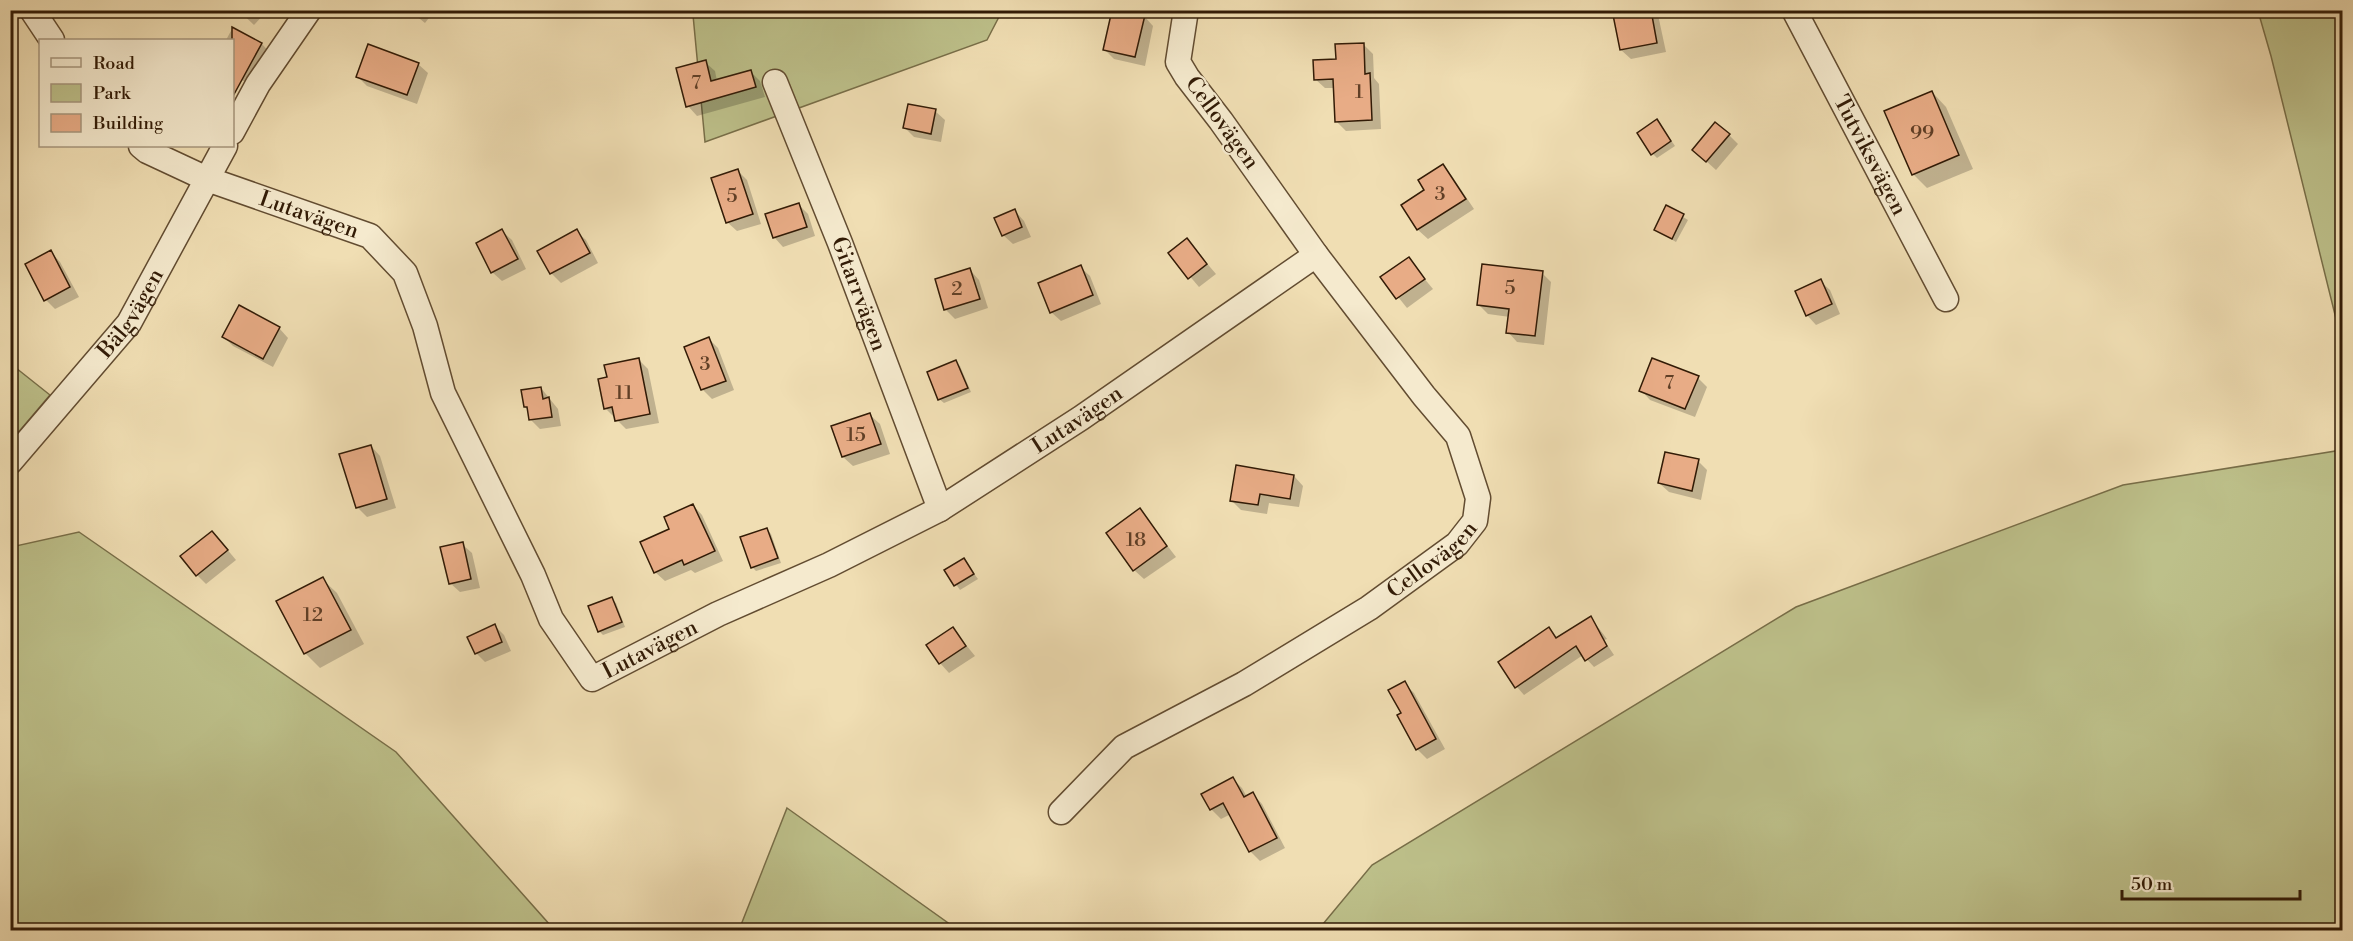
<svg xmlns="http://www.w3.org/2000/svg" width="2353" height="941" font-family="'Libre Bodoni',serif">
  <style>
    .green { fill: #bdc08a; stroke: #786e48; stroke-width: 1.5 }
    .shadow { fill: #0003 }
    .building { fill: #e8ac86; stroke: #321b06; stroke-width: 1.5 }
    .lines { fill: none; stroke-linecap: round; stroke-linejoin: round }
    .minor-casing { stroke: #624c31; stroke-width: 27 }
    .minor { stroke: #f5eace; stroke-width: 24 }
    .labels { text-anchor: middle; dominant-baseline: central; stroke-width: 4.5; stroke-linejoin: round; paint-order: stroke }
    .number-label { font-size: 20px; fill: #603f26 }
    .street-label { font-size: 22px; fill: #321b06; stroke: #f5eace }
  </style>
  <rect width="100%" height="100%" fill="#f0deb3"/>
  <filter id="stains"><feTurbulence type="fractalNoise" baseFrequency=".00333" numOctaves="4"/><feColorMatrix values="0 0 0 0 .2 0 0 0 0 .09 0 0 0 0 .02 0 0 0 .5 -.17"/></filter>
  <radialGradient id="worn" r=".72"><stop offset=".6" stop-color="#630" stop-opacity="0"/><stop offset="1" stop-color="#630" stop-opacity=".3"/></radialGradient>
  <g class="green">
    <polygon points="682,11 1002,11 987,40 705,142 693,15"/>
    <polygon points="2258,11 2342,11 2342,343 2271,56"/>
    <polygon points="11,364 50,395 11,441"/>
    <polygon points="2342,450 2342,930 1318,930 1372,865 1796,607 2123,485"/>
    <polygon points="79,532 396,752 551,926 567,930 11,930 11,547"/>
    <polygon points="787,808 958,930 739,930"/>
  </g>
  <g class="shadow">
    <polygon points="238,10 267,10 267,11 254,25"/>
    <polygon points="409,10 435,10 425,23"/>
    <polygon points="1613,10 1657,10 1666,52 1631,59 1621,50"/>
    <polygon points="1144,16 1153,26 1145,66 1114,59 1105,50"/>
    <polygon points="232,29 262,44 271,54 253,86 232,75 232,40 226,40"/>
    <polygon points="1363,44 1373,54 1374,78 1379,84 1381,129 1346,131 1336,121 1335,88 1325,88 1315,79"/>
    <polygon points="705,62 715,71 717,81 751,72 760,81 765,97 697,116 688,106"/>
    <polygon points="418,64 428,73 417,104 367,86 358,77"/>
    <polygon points="1932,92 1946,107 1973,169 1927,188 1913,174"/>
    <polygon points="935,111 945,120 941,142 914,137 905,128"/>
    <polygon points="1661,126 1675,146 1657,158 1653,154"/>
    <polygon points="1729,135 1738,144 1716,170 1694,150"/>
    <polygon points="1443,166 1452,176 1474,209 1428,239 1418,230 1403,205 1426,190"/>
    <polygon points="738,171 747,180 761,224 737,231 727,222"/>
    <polygon points="799,205 808,214 815,236 783,247 774,237"/>
    <polygon points="1667,207 1688,220 1676,242 1656,230"/>
    <polygon points="1015,211 1024,221 1031,237 1013,244 1003,235"/>
    <polygon points="502,231 512,240 526,269 502,281 492,272"/>
    <polygon points="576,231 586,240 598,263 561,283 551,273 539,251"/>
    <polygon points="1187,240 1216,274 1199,287 1170,253"/>
    <polygon points="51,252 60,262 79,297 55,309 46,300"/>
    <polygon points="1408,259 1433,289 1407,308 1382,277"/>
    <polygon points="1080,267 1090,276 1101,304 1061,321 1051,312"/>
    <polygon points="970,270 979,280 988,308 955,319 945,309"/>
    <polygon points="1542,273 1551,282 1544,345 1517,342 1508,332 1510,317 1488,314 1479,305"/>
    <polygon points="1820,281 1830,290 1840,314 1816,325 1807,315"/>
    <polygon points="279,328 288,338 273,367 233,346 224,337"/>
    <polygon points="709,339 718,348 734,390 712,399 702,389"/>
    <polygon points="639,360 648,369 659,423 626,429 605,408"/>
    <polygon points="956,362 960,366 971,392 944,403 939,399"/>
    <polygon points="1698,378 1707,387 1695,417 1650,400 1641,390"/>
    <polygon points="541,388 558,409 561,426 540,429 531,420 529,411 525,407"/>
    <polygon points="870,415 880,424 890,454 853,466 843,457 833,427"/>
    <polygon points="371,446 380,456 396,508 367,517 357,507"/>
    <polygon points="1698,461 1707,470 1701,500 1669,492 1659,483"/>
    <polygon points="1294,476 1303,486 1299,507 1269,503 1267,514 1241,510 1232,501"/>
    <polygon points="693,505 702,515 723,561 695,573 691,570 665,581 655,572 671,530"/>
    <polygon points="1140,510 1176,557 1144,579 1134,570"/>
    <polygon points="767,529 771,534 781,563 756,571 752,567"/>
    <polygon points="221,542 236,560 206,584 197,575"/>
    <polygon points="462,544 472,553 480,588 460,592 450,583"/>
    <polygon points="964,560 978,579 960,590 946,570"/>
    <polygon points="322,579 337,593 364,644 320,668 305,653 278,602"/>
    <polygon points="611,599 616,603 625,627 603,635 599,631"/>
    <polygon points="1591,618 1607,639 1604,640 1614,655 1594,667 1583,655 1524,695 1517,687 1549,629 1558,639"/>
    <polygon points="495,626 504,635 511,651 485,662 476,653"/>
    <polygon points="953,629 975,656 949,673 940,663"/>
    <polygon points="1404,683 1414,693 1445,749 1427,759 1417,749 1403,714"/>
    <polygon points="1233,779 1242,788 1247,797 1253,794 1262,804 1285,848 1260,861 1250,851 1231,814 1221,819 1211,809"/>
  </g>
  <g class="building">
    <polygon points="1112,10 1124,10 1145,15 1135,57 1103,50"/>
    <polygon points="1612,10 1651,10 1657,43 1620,50"/>
    <polygon points="232,27 262,43 232,98"/>
    <polygon points="1364,43 1365,74 1370,73 1372,120 1335,122 1333,79 1314,80 1313,60 1336,59 1335,44"/>
    <polygon points="368,44 419,63 407,95 356,77"/>
    <polygon points="706,60 711,81 751,70 756,87 686,107 676,68"/>
    <polygon points="1932,91 1959,155 1912,175 1884,111"/>
    <polygon points="908,104 936,109 931,134 903,128"/>
    <polygon points="1657,119 1671,141 1651,155 1637,133"/>
    <polygon points="1715,122 1730,134 1706,162 1692,150"/>
    <polygon points="1443,164 1466,199 1417,230 1401,205 1424,190 1418,180"/>
    <polygon points="738,169 753,214 726,223 711,178"/>
    <polygon points="799,203 807,227 773,238 765,214"/>
    <polygon points="1666,205 1684,214 1672,239 1654,230"/>
    <polygon points="1015,209 1022,227 1002,236 994,218"/>
    <polygon points="502,229 518,259 491,273 476,243"/>
    <polygon points="577,229 590,253 550,274 537,251"/>
    <polygon points="1187,238 1207,264 1188,279 1168,253"/>
    <polygon points="51,250 70,287 44,301 25,264"/>
    <polygon points="1409,257 1425,279 1396,299 1380,277"/>
    <polygon points="1482,264 1543,271 1535,336 1506,333 1509,309 1477,305"/>
    <polygon points="1081,265 1093,295 1050,313 1038,283"/>
    <polygon points="970,268 980,299 944,310 935,279"/>
    <polygon points="1821,279 1832,304 1806,316 1795,291"/>
    <polygon points="239,305 280,327 263,359 222,337"/>
    <polygon points="709,337 726,381 701,390 684,347"/>
    <polygon points="639,358 650,414 615,421 612,407 604,409 598,379 607,377 604,365"/>
    <polygon points="1652,358 1699,376 1685,409 1639,391"/>
    <polygon points="956,360 968,388 938,400 927,372"/>
    <polygon points="541,387 543,399 549,397 552,417 529,420 527,407 524,407 521,390"/>
    <polygon points="870,413 881,444 842,457 831,426"/>
    <polygon points="371,445 387,499 356,508 339,454"/>
    <polygon points="1665,452 1699,459 1692,491 1658,483"/>
    <polygon points="1236,465 1294,475 1290,499 1260,494 1258,505 1230,501"/>
    <polygon points="693,504 715,551 684,565 682,560 654,573 640,542 669,529 664,517"/>
    <polygon points="1140,508 1167,546 1133,571 1106,533"/>
    <polygon points="767,528 778,558 751,568 740,537"/>
    <polygon points="212,531 228,550 196,576 180,556"/>
    <polygon points="463,542 471,579 449,584 440,547"/>
    <polygon points="964,558 974,574 954,586 944,570"/>
    <polygon points="323,577 351,630 304,654 276,601"/>
    <polygon points="612,597 622,622 598,632 588,606"/>
    <polygon points="1591,616 1607,646 1585,661 1576,646 1515,688 1498,662 1549,627 1556,638"/>
    <polygon points="495,624 502,642 475,654 467,637"/>
    <polygon points="953,627 966,646 939,664 926,645"/>
    <polygon points="1405,681 1436,739 1416,750 1397,715 1401,713 1388,690"/>
    <polygon points="1233,777 1244,797 1253,792 1277,838 1249,852 1223,803 1210,810 1201,794"/>
  </g>
  <g class="lines">
    <defs>
      <g id="minor">
        <polyline points="32,10 52,40"/>
        <path id="s1" d="M1794,10L1946,299"/>
        <path id="s2" d="M775,82L840,243L940,509"/>
        <polyline points="232,132 258,84 309,10"/>
        <path id="s3" d="M141,146L147,151L207,179L370,236L405,273L425,326L443,393L533,575L551,619L592,679L718,614L829,565L940,509L1081,418L1316,255"/>
        <path id="s4" d="M10,462L129,323L225,146"/>
        <path id="s5" d="M1061,812L1124,747L1244,684L1369,608L1457,544L1475,521L1478,498L1458,436L1424,396L1316,255L1221,121L1187,77L1178,62L1186,10"/>
      </g>
    </defs>
    <use href="#minor" class="minor-casing"/>
    <use href="#minor" class="minor"/>
  </g>
  <g class="labels">
    <g class="number-label">
      <text x="696" y="83">7</text>
      <text x="1359" y="92">1</text>
      <text x="1922" y="133">99</text>
      <text x="1440" y="194">3</text>
      <text x="732" y="196">5</text>
      <text x="1510" y="288">5</text>
      <text x="957" y="289">2</text>
      <text x="705" y="364">3</text>
      <text x="1669" y="383">7</text>
      <text x="624" y="393">11</text>
      <text x="856" y="435">15</text>
      <text x="1136" y="540">18</text>
      <text x="313" y="615">12</text>
    </g>
    <g class="street-label">
      <text transform="translate(1222 123) rotate(54)">Cellovägen</text>
      <text stroke="none"><textPath href="#s1" startOffset="164">Tutviksvägen</textPath></text>
      <text stroke="none"><textPath href="#s3" startOffset="182">Lutavägen</textPath></text>
      <text stroke="none"><textPath href="#s2" startOffset="228">Gitarrvägen</textPath></text>
      <text stroke="none"><textPath href="#s4" startOffset="192">Bälgvägen</textPath></text>
      <text stroke="none"><textPath href="#s3" startOffset="1298">Lutavägen</textPath></text>
      <text stroke="none"><textPath href="#s5" startOffset="452">Cellovägen</textPath></text>
      <text stroke="none"><textPath href="#s3" startOffset="812">Lutavägen</textPath></text>
    </g>
  </g>
  <rect width="2353" height="941" fill="none" stroke="#f0deb3" stroke-width="36"/>
  <rect x="12" y="12" width="2329" height="917" fill="none" stroke="#321b06" stroke-width="3"/>
  <rect x="18" y="18" width="2317" height="905" fill="none" stroke="#321b06" stroke-width="1.5"/>
  <rect x="39" y="39" width="195" height="108" fill="#f5eace" stroke="#a7977e" stroke-width="1.5"/>
  <rect x="51" y="58" width="30" height="9" fill="#f5eace" stroke="#a7977e" stroke-width="1.5"/>
  <text x="93" y="69" font-size="18" fill="#321b06">Road</text>
  <rect x="51" y="84" width="30" height="18" fill="#bdc08a" stroke="#a7977e" stroke-width="1.5"/>
  <text x="93" y="99" font-size="18" fill="#321b06">Park</text>
  <rect x="51" y="114" width="30" height="18" fill="#e8ac86" stroke="#a7977e" stroke-width="1.5"/>
  <text x="93" y="129" font-size="18" fill="#321b06">Building</text>
  <path d="M2122 890v9h178v-9" fill="none" stroke="#321b06" stroke-width="3"/>
  <text x="2131" y="890" font-size="18" fill="#321b06" stroke="#f5eace" stroke-width="4.5" paint-order="stroke">50 m</text>
  <rect width="100%" height="100%" filter="url(#stains)"/>
  <rect width="100%" height="100%" fill="url(#worn)"/>
</svg>
